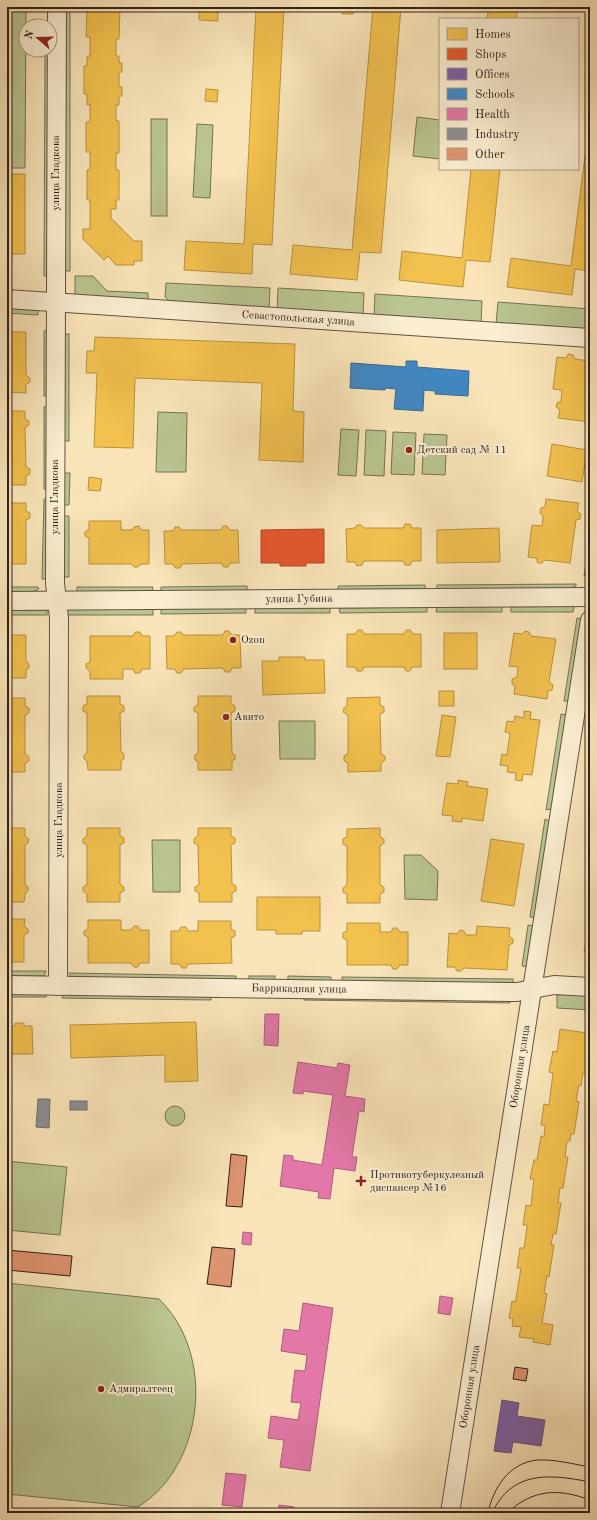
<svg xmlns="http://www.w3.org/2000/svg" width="597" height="1520" font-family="'Old Standard TT',serif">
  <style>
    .green { fill: #bac591; stroke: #757256 }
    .homes { fill: #f2c14e; stroke: #b8913f }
    .shops { fill: #e4572e; stroke: #ae4628 }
    .offices { fill: #7b5ea7; stroke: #644b7d }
    .schools { fill: #3f88c5; stroke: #3a6992 }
    .health { fill: #e377a8; stroke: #ad5d7e }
    .industry { fill: #8d8d92; stroke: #716c6e }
    .building { fill: #de9471; stroke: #30201b }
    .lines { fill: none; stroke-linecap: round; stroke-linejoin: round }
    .minor-casing { stroke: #625142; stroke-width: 20 }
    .minor { stroke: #fbeed2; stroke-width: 18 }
    .tram { stroke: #30201b; stroke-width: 1 }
    .poi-dot { fill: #8f2418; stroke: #fbeed2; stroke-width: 1.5 }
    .labels { text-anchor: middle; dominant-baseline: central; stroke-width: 4; stroke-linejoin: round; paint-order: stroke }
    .street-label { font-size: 11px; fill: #30201b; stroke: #fbeed2 }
    .poi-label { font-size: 11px; fill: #30201b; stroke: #fbeed2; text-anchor: start }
  </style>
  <rect width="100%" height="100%" fill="#f9e5b9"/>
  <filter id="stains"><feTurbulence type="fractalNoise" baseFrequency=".005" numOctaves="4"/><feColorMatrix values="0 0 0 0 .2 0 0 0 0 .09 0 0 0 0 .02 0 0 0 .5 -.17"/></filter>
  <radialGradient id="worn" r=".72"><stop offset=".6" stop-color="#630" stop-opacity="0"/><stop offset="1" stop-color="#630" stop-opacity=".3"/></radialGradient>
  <g class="green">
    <polygon points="7,7 26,7 25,168 7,168"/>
    <polygon points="66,7 70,7 70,271 65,271"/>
    <polygon points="45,50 49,50 49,276 44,276"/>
    <polygon points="417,117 440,120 440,159 413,156"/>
    <rect x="151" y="119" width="16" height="97"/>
    <polygon points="197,124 213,125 210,198 193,197"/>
    <polygon points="75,276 93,276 107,291 148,293 148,302 75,296"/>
    <polygon points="166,283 270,288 269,309 173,304 165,297"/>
    <polygon points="278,288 364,293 363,316 277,310"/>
    <polygon points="375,294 482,301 481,323 374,316"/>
    <polygon points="498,302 590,309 590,330 496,324"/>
    <polygon points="7,308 38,310 38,315 7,313"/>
    <rect x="44" y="331" width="5" height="65"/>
    <rect x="64" y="334" width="5" height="107"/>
    <rect x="44" y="407" width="5" height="82"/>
    <polygon points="158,412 187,413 186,472 156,472"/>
    <polygon points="341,429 359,430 356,476 338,475"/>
    <polygon points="366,430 386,431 384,476 364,475"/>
    <polygon points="393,432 416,433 414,475 391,474"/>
    <polygon points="424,434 447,435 445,475 422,474"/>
    <polygon points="64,473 70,473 69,505 64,505"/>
    <polygon points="44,499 49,499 47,579 42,579"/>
    <polygon points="64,516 69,516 69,577 65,577 63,567"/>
    <polygon points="590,538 590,572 589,576 584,576"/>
    <polygon points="576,584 576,586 569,589 437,589 437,585"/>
    <polygon points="425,585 425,589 338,590 338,586"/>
    <polygon points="247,586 247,591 161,592 161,587"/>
    <polygon points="7,587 38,587 39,589 32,592 7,593"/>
    <polygon points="77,587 153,587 152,592 77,592"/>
    <polygon points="502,606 502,612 436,612 437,607"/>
    <polygon points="574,606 573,612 511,612 511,607"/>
    <polygon points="427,607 427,612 340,613 339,608"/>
    <polygon points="246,608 246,613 161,614 161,609"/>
    <rect x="255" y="608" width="75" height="5"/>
    <rect x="65" y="609" width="88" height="6"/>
    <rect x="7" y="610" width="40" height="5"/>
    <polygon points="577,618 583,619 570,701 564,701"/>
    <polygon points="561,714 567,715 554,808 546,810"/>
    <polygon points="279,721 315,721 315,759 280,759"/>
    <polygon points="545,819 551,822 537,918 530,917"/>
    <polygon points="152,840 180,840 180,892 153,892"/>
    <polygon points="404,855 421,855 438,871 437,900 405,899"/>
    <polygon points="528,925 536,926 529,967 522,966"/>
    <polygon points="7,971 46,971 44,976 7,976"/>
    <polygon points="69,973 236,976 236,980 71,977"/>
    <rect x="249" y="976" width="26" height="4"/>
    <polygon points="288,976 331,977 331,981 288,981"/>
    <polygon points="342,977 513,979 513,984 342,982"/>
    <rect x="7" y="993" width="39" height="4"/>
    <polygon points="63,994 211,996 211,1000 62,998"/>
    <polygon points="563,994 590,995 590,1010 557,1008 557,995"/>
    <polygon points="304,996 510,999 510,1003 304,1000"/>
    <circle cx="175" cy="1116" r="10"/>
    <polygon points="7,1161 67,1167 60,1235 7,1230"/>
    <path d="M7,1283L159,1299C216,1354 205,1465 138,1507L7,1494Z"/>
  </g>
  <g class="homes">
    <polygon points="90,7 120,7 119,39 116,39 116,56 119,56 119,63 122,63 122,72 119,72 119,87 122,87 122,96 119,96 119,105 116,105 116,121 119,121 119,153 116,153 116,170 119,170 119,200 116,200 116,209 111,209 111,218 134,241 142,241 142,261 134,261 134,265 116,265 108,256 104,260 83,239 83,229 90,229 90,200 87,200 87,170 90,170 90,152 86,152 86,122 90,122 90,104 87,105 87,94 84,94 84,66 87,66 87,56 90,56 90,37 86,37 87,10 90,9"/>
    <polygon points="199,7 218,7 218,21 199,20"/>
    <polygon points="256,7 284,7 272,245 253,244 252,274 184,270 186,241 244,244"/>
    <polygon points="342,7 354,7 353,14 342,14"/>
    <polygon points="373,7 401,7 381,253 360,252 357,280 290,274 293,245 352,250"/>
    <polygon points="489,7 518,7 516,19 487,19"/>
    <polygon points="206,89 218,90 217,102 205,101"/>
    <polygon points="590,117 590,271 575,269 572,295 507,287 511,258 571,266"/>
    <polygon points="471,169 500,169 490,262 466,260 463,287 399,280 402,251 462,258"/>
    <rect x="7" y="174" width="18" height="80"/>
    <polygon points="7,332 26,332 26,375 30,378 30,382 26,384 26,393 7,392"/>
    <polygon points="95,337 295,344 293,411 304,412 303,462 259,460 262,383 135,378 133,448 94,447 97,373 86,373 87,351 94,351"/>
    <polygon points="568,354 573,355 575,359 590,361 590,422 558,418 560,410 556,407 557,403 561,401 562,390 553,389 557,357 566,358"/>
    <polygon points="7,411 25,411 25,419 29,421 29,425 25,428 26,467 30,469 30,474 26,476 26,485 7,485"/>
    <polygon points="552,444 587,450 582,482 547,476"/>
    <polygon points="89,477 102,479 100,491 88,490"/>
    <polygon points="546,499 579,503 577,511 581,514 580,519 576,520 570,563 545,560 542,563 538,563 536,558 528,557 532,525 542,526 543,516 540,513 541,508 545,507"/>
    <polygon points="7,503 26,503 26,511 30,513 30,518 26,520 26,564 7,564"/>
    <polygon points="89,521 121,521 121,530 132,530 134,527 139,526 141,530 149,530 149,564 141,564 138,567 134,567 132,564 89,564 89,538 85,536 85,532 89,529"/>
    <polygon points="405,524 410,524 412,528 421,528 421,561 412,561 410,565 405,565 403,561 364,561 362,565 357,566 355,562 347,562 346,529 355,528 357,525 361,525 364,528 403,528"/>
    <polygon points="223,526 227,526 230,530 238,530 239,563 230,563 228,567 224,567 221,563 182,564 180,568 175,568 173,564 165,564 164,531 173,531 175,527 179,527 181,530 221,530"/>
    <polygon points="499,528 500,562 437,563 437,530"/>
    <polygon points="358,630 362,630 364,634 404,634 406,630 410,630 413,634 421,634 421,667 412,667 410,671 406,671 404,667 364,667 362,671 357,671 355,667 347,667 347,634 355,634"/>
    <polygon points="225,631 229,631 232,635 240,635 241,668 232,668 230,672 225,672 223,668 184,669 181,673 177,673 175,669 167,669 166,636 174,636 177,632 181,632 183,635 223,635"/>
    <polygon points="525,631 529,632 531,636 556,639 549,682 553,685 552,690 548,691 547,699 514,694 515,686 512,684 512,679 517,677 518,667 509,666 514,633 522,634"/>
    <polygon points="135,632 140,632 142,636 150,636 150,669 142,669 140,673 135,673 133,669 123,669 123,679 90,679 90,671 86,668 86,664 90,662 90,636 133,636"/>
    <rect x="444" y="633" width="33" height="36"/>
    <polygon points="7,635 26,635 26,661 29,664 29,668 26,670 26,678 7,678"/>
    <polygon points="279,657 305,657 305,660 324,660 325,693 263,695 262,661 279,661"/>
    <rect x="439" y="691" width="15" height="15"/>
    <polygon points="87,696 120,696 120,704 124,706 124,711 120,713 121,752 124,754 124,759 121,761 121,770 88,770 87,761 84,759 84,755 87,753 87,713 83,711 83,706 87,704"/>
    <polygon points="198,696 231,696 231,704 235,706 235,711 231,713 232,753 235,755 235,759 232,761 232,770 198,770 198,762 195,760 195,755 198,753 198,713 194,711 194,707 198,705"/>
    <polygon points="380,697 380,705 384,707 384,712 380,714 381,754 385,756 385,760 381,763 381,771 348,772 348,763 344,761 344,756 348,754 348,715 343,712 344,708 347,706 347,698"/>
    <polygon points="7,698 25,698 25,706 29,708 29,713 25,715 25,754 29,757 29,761 25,763 25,772 7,772"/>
    <polygon points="524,711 531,712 530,719 540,720 532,775 523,774 522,781 515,780 516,773 507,772 508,766 500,765 502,754 507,755 510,733 505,732 507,721 514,722 515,716 524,718"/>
    <polygon points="442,715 456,717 450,757 436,756"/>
    <polygon points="458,780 468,782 467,786 488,789 483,821 462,818 462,822 452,821 453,816 442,815 447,783 458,784"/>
    <polygon points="7,828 25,828 25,836 29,839 28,843 25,845 25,885 28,887 28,891 25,894 24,902 7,902"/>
    <polygon points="87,828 120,828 120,836 124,838 124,843 120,845 120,884 124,887 124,891 120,893 120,902 87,902 87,894 83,891 83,887 87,885 87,845 83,843 83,839 87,836"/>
    <polygon points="198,828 231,828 231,836 235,838 235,843 231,845 232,884 236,886 236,891 232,893 232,902 199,902 199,893 195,891 195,887 199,885 198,845 194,843 194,839 198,836"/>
    <polygon points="380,828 380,837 384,839 384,843 380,846 380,885 384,887 384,892 380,894 380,903 347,903 347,894 343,892 343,888 347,885 347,846 343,844 343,839 347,837 347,829"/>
    <polygon points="491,839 524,844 514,906 481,901"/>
    <polygon points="257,897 320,897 320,931 302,931 302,934 276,934 276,930 257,930"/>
    <polygon points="7,919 25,919 24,926 28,929 28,933 24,935 24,962 7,962"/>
    <polygon points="590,919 590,953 584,952 589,927 586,924 586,920"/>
    <polygon points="88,920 121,920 121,930 131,930 134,926 138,926 140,930 149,930 149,963 140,963 138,967 134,967 131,963 88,963 88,937 84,935 84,931 88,929"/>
    <polygon points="198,921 231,921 231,929 235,931 235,936 231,938 232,963 188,964 186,968 182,968 179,964 171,964 171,931 179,931 181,927 186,927 188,931 198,931"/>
    <polygon points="347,923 380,923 380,932 391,932 393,928 397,928 400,932 408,932 408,965 400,965 397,969 393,969 391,965 347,965 347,940 343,938 343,933 347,931"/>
    <polygon points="477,926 510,928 509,936 513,939 513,943 509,945 507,970 464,968 461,971 457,971 455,967 447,967 449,933 457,934 460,930 464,931 466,935 476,935"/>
    <polygon points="196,1022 198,1081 165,1082 165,1055 71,1058 70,1025"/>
    <polygon points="15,1023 24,1023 24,1026 32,1026 33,1054 7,1054 7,1026 15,1026"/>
    <polygon points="560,1029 587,1033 586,1040 588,1041 586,1054 590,1055 587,1073 583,1073 581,1086 579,1085 576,1101 579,1102 574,1134 571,1134 570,1141 567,1141 565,1157 568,1157 563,1188 560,1188 558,1203 561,1203 556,1234 553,1234 551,1245 554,1245 549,1277 547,1276 544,1293 547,1294 542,1323 553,1325 550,1345 533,1342 534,1339 519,1337 521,1327 512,1326 513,1319 509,1318 512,1301 515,1302 516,1299 521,1268 517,1268 520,1248 524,1248 527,1228 527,1225 523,1225 526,1205 531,1206 534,1179 530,1179 534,1160 537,1160 541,1136 544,1137 545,1126 541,1125 544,1104 549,1105 553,1073 549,1072 553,1051 557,1052"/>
  </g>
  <polygon class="shops" points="324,529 324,563 306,563 306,566 280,566 280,563 261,563 261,530"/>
  <polygon class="offices" points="502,1400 519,1403 517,1416 545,1420 541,1446 513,1442 511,1453 494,1451"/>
  <polygon class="schools" points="406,361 417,361 417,367 469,371 468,396 435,394 435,391 424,390 423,411 394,409 396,389 385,388 385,390 350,388 351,363 406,367"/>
  <g class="health">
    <polygon points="265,1014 279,1014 278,1046 264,1045"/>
    <polygon points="298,1062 337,1068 338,1063 350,1065 345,1096 365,1099 364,1112 359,1111 352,1157 357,1157 355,1171 334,1168 330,1199 318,1198 319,1192 280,1186 284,1155 293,1156 293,1160 322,1165 333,1095 303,1091 303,1094 293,1093"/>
    <polygon points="243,1232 252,1233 251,1245 242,1244"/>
    <polygon points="440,1296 453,1298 450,1315 438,1313"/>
    <polygon points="303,1303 333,1308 310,1471 280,1467 284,1440 268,1438 271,1416 298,1420 301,1403 291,1402 295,1370 305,1371 307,1355 281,1351 284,1329 299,1331"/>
    <polygon points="226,1473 246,1475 242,1507 222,1505"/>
    <polygon points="279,1505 294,1507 293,1513 278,1513"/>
  </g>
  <g class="industry">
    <polygon points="38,1099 50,1099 49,1128 36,1127"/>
    <rect x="70" y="1101" width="17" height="9"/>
  </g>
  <g class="building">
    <polygon points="231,1154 247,1156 242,1207 226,1206"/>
    <polygon points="212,1247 235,1249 231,1287 207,1284"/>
    <polygon points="7,1250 72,1256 70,1276 7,1270"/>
    <polygon points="515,1367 528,1369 526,1381 513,1379"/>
  </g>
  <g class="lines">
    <defs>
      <g id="minor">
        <polyline points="57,7 55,583 59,618 58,986"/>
        <path id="s1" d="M7,299L590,338"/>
        <path id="s2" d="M7,601L590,597"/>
        <path id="s3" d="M7,985L517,992L554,985L590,987"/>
        <path id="s4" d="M450,1513L590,620"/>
      </g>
    </defs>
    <use href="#minor" class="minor-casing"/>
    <use href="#minor" class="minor"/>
    <g class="tram">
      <path d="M488,1513C493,1488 509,1463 537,1460C554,1459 573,1464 590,1467"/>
      <path d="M492,1513C512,1470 550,1474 590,1482"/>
      <path d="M507,1513C533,1489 558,1488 590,1500"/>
    </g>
  </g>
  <g class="poi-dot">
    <circle cx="409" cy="450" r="4"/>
    <circle cx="233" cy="640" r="4"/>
    <circle cx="226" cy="717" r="4"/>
    <path d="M359 1175h4v4h4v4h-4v4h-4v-4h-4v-4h4z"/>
    <circle cx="101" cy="1389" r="4"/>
  </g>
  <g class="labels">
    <g class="street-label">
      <text transform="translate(56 173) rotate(-90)">улица Гладкова</text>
      <text stroke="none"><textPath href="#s1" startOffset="292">Севастопольская улица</textPath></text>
      <text transform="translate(55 497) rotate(-90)">улица Гладкова</text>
      <text stroke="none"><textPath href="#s2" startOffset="292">улица Губина</textPath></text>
      <text transform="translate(59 820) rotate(-90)">улица Гладкова</text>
      <text stroke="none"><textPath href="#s3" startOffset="292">Баррикадная улица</textPath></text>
      <text stroke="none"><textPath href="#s4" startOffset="452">Оборонная улица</textPath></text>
      <text stroke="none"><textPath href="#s4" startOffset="128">Оборонная улица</textPath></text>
    </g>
    <g class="poi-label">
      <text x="417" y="450">Детский сад № 11</text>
      <text x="241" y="640">Ozon</text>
      <text x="234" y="717">Авито</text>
      <text x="370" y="1175">Противотуберкулезный<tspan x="370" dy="13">диспансер №16</tspan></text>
      <text x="109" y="1389">Адмиралтеец</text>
    </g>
  </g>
  <rect width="597" height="1520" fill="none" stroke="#f9e5b9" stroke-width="24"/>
  <rect x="8" y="8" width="581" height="1504" fill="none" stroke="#30201b" stroke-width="2"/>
  <rect x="12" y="12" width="573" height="1496" fill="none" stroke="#30201b"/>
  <rect x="439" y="18" width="140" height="152" fill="#fbeed2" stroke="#aa9c89"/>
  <rect x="447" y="28" width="20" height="12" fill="#f2c14e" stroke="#aa9c89"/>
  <text x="475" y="38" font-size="12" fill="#30201b">Homes</text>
  <rect x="447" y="48" width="20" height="12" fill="#e4572e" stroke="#aa9c89"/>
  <text x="475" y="58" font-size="12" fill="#30201b">Shops</text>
  <rect x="447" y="68" width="20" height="12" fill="#7b5ea7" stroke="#aa9c89"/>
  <text x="475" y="78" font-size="12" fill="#30201b">Offices</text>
  <rect x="447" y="88" width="20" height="12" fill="#3f88c5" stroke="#aa9c89"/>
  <text x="475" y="98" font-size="12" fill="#30201b">Schools</text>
  <rect x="447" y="108" width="20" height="12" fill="#e377a8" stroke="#aa9c89"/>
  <text x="475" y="118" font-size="12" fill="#30201b">Health</text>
  <rect x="447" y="128" width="20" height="12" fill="#8d8d92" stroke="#aa9c89"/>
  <text x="475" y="138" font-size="12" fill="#30201b">Industry</text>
  <rect x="447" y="148" width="20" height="12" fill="#de9471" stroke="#aa9c89"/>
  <text x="475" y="158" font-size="12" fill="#30201b">Other</text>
  <g transform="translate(38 38) rotate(290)"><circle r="19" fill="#fbeed2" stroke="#aa9c89"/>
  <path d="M0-3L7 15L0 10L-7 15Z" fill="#8f2418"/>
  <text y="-6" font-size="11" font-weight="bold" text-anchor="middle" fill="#30201b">N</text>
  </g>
  <rect width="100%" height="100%" filter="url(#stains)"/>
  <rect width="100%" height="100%" fill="url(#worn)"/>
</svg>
